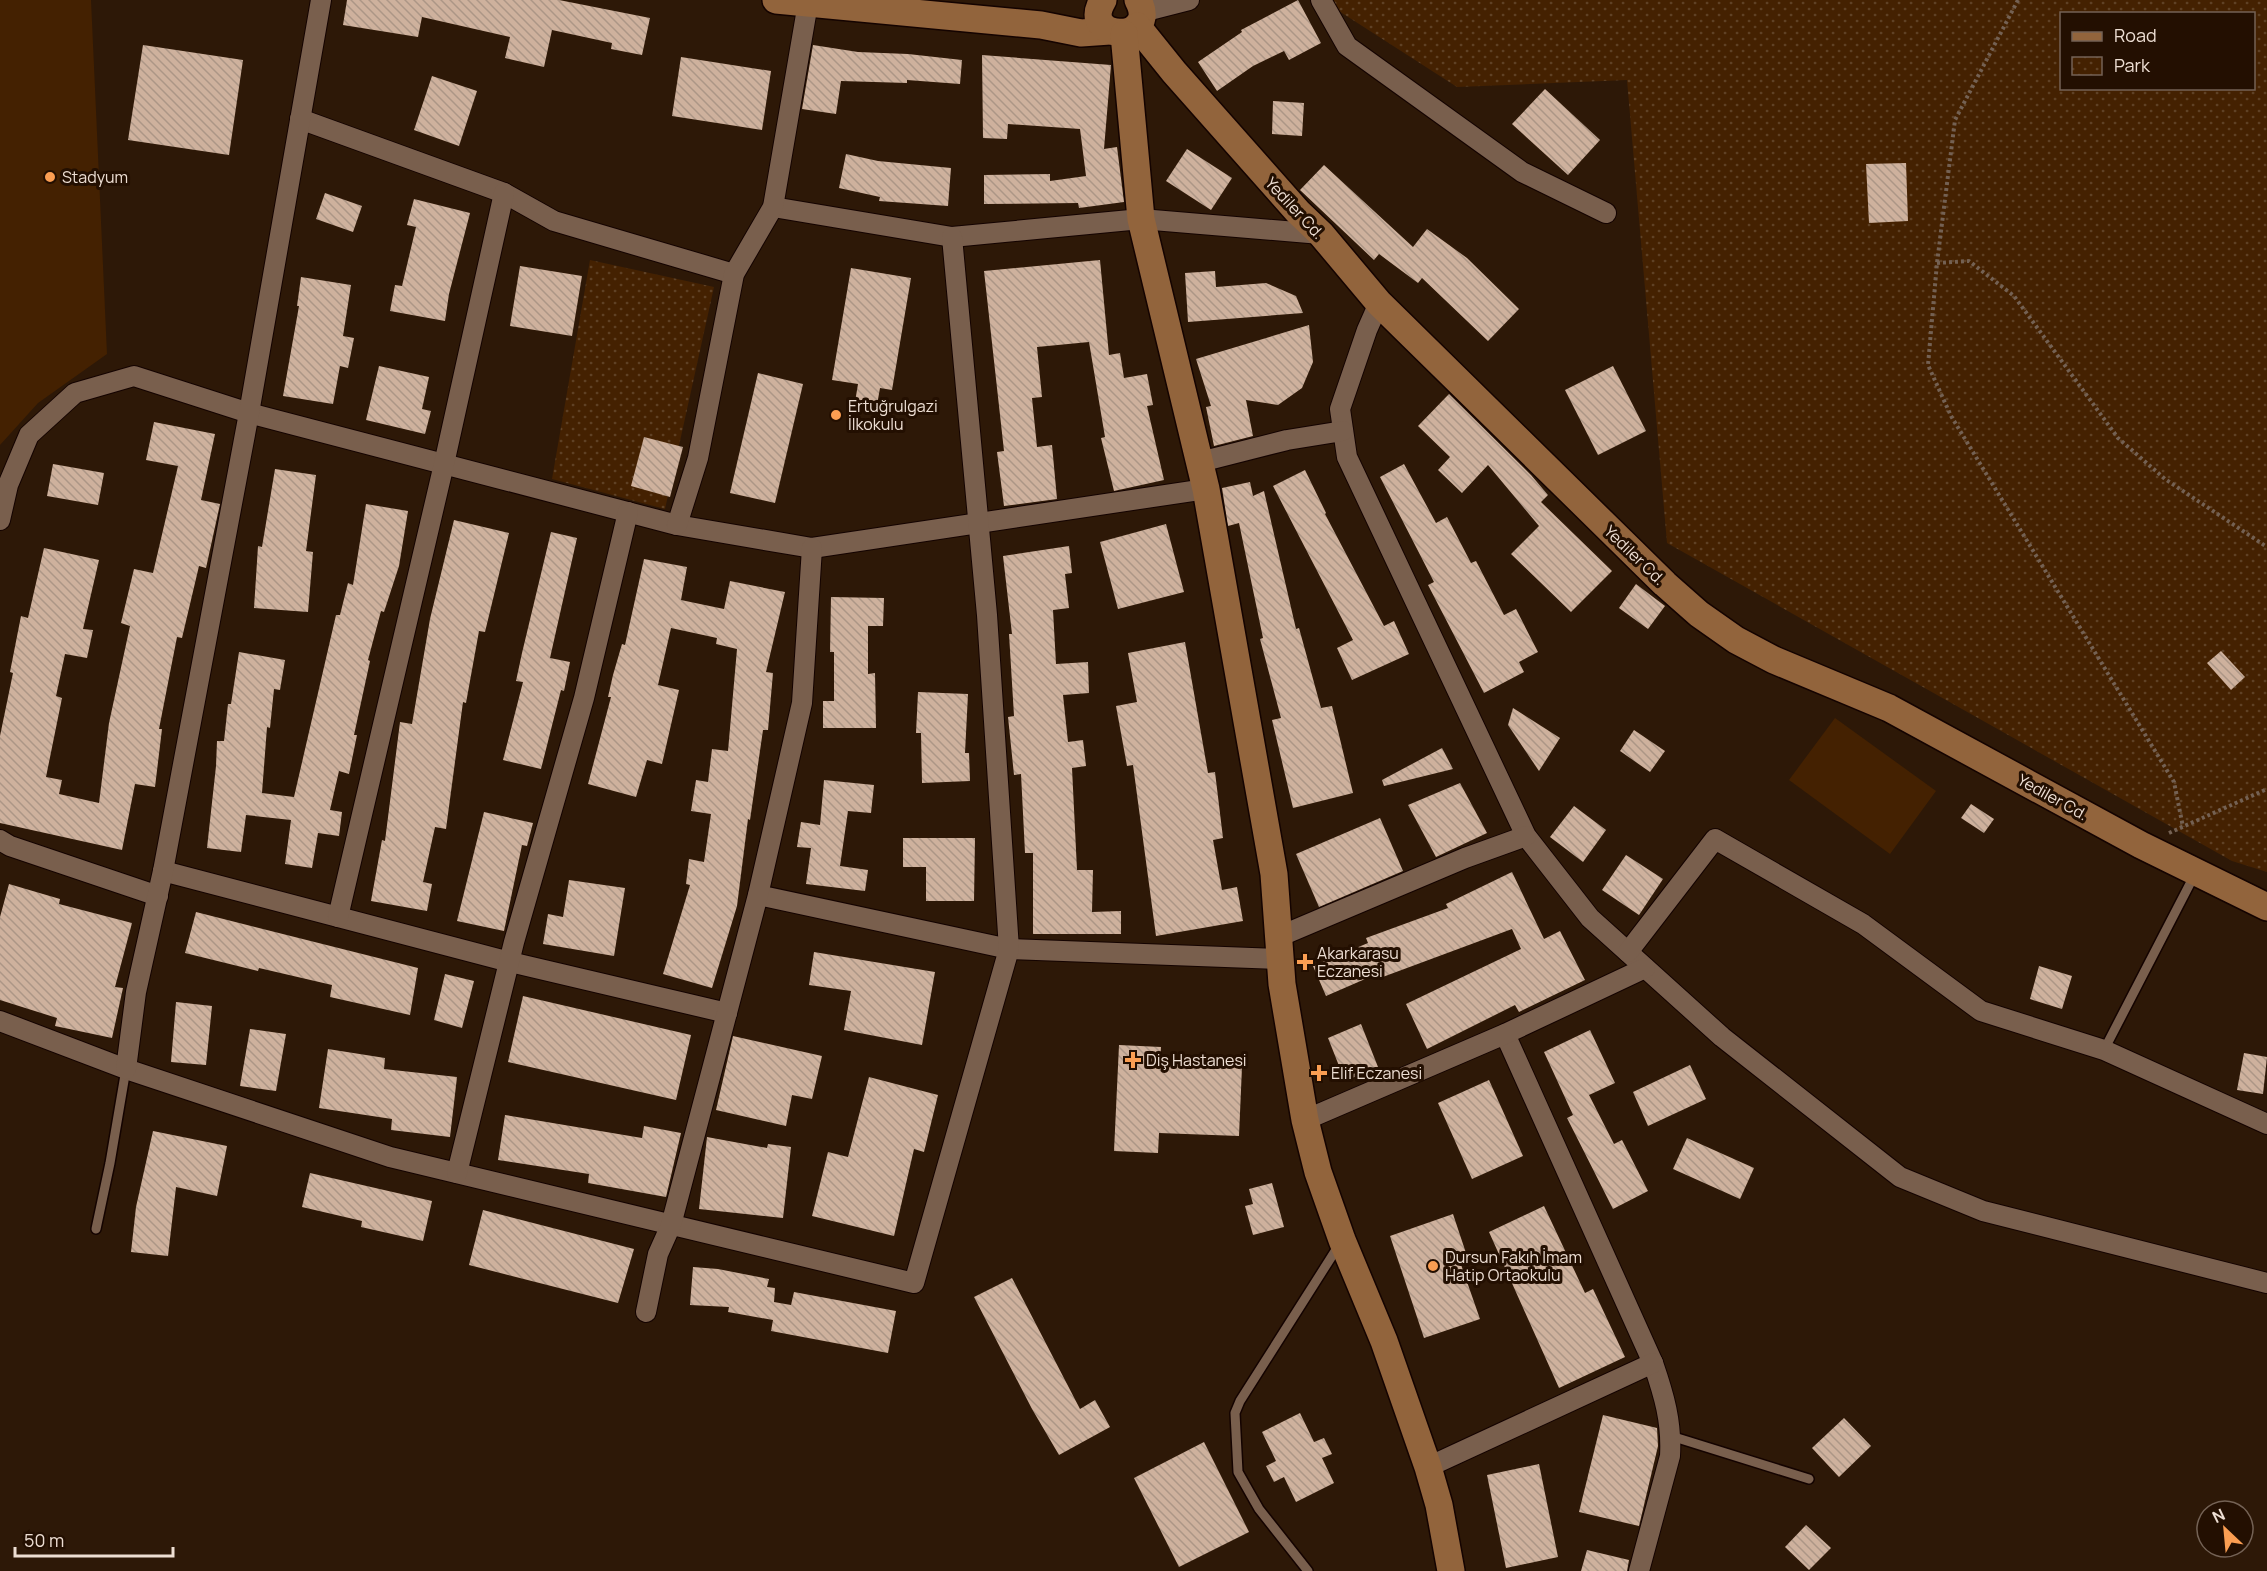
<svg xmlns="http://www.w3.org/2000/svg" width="2267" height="1571" font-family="Manrope,sans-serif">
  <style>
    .green { fill: #442101 }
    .park { fill: url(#park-dots); fill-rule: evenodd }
    .building { fill: url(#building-back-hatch) }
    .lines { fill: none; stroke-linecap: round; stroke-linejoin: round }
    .lane-casing { stroke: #140300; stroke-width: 12 }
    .street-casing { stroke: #140300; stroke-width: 22 }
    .secondary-casing { stroke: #140300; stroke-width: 30 }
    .path { stroke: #746153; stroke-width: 4; stroke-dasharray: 3 3; stroke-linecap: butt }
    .lane { stroke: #795f4d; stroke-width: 9 }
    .street { stroke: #795f4d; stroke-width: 20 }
    .secondary { stroke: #92643c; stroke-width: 27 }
    .poi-dot { fill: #fb9e52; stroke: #230f01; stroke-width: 2 }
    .labels { text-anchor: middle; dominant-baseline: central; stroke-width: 6; stroke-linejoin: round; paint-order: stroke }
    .poi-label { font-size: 16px; fill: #edded3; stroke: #230f01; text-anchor: start }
    .street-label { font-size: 16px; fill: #edded3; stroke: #230f01 }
  </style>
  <defs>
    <pattern id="park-dots" width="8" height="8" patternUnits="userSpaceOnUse" patternTransform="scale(1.5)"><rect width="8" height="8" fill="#442101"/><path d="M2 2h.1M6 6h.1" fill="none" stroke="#5f4125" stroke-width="1.8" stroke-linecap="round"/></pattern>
    <pattern id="building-back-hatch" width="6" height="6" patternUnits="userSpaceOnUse" patternTransform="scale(1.5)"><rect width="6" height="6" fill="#ceb19d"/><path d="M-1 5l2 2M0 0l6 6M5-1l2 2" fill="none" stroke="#ac9686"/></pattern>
  </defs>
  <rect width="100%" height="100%" fill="#2d1807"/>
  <g class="green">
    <polygon points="0,0 91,0 107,354 38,403 0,445"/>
    <polygon points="1835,718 1936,791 1890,854 1789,780"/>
  </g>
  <g class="park">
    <path d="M1330,0H2267V872L2232,861L1667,543L1627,80L1457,87L1328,4ZM2062,14H2254V88H2062Z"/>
    <polygon points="590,260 714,287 665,509 552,479"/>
  </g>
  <g class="building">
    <polygon points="347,0 559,0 650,18 642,55 611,49 612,43 552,30 544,67 505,58 510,37 422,17 418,37 343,25"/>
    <polygon points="1298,0 1321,43 1289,60 1284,51 1253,66 1217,91 1198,62 1242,32 1241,30"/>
    <polygon points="143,45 243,60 229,155 128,140"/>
    <polygon points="813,45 858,52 908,54 962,60 960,84 907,80 907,83 841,81 836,114 802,109"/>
    <polygon points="982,55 1111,65 1104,149 1117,147 1124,202 1079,208 1078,203 984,204 984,175 1050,174 1050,181 1086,176 1080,129 1008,124 1007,139 983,138"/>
    <polygon points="681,57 771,71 762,130 672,116"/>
    <polygon points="432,76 477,91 459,146 414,130"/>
    <polygon points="1545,89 1600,140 1568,175 1512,124"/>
    <polygon points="1273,101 1304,103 1302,136 1272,134"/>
    <polygon points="1187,149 1232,178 1211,210 1166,181"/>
    <polygon points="846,154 878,161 951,168 948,206 879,201 880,197 839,188"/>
    <polygon points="1906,163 1908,221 1869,223 1866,164"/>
    <polygon points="1324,165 1413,247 1427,229 1467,258 1519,309 1488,341 1422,278 1418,283 1379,254 1374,260 1300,190"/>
    <polygon points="325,193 362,206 353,232 316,219"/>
    <polygon points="414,199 470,213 449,294 445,321 390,311 395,285 402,286 416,227 407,225"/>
    <polygon points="1100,260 1109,355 1120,353 1124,378 1147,374 1153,405 1147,406 1164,480 1114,491 1101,438 1105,437 1089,342 1037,347 1042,397 1032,398 1037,447 1052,445 1057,499 1004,506 997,452 1004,451 984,271"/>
    <polygon points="520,266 582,276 572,336 510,326"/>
    <polygon points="851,268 911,278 892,390 880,388 877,405 855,402 858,384 832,380"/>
    <polygon points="1215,271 1216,287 1266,283 1296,296 1303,313 1188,322 1185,273"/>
    <polygon points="301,277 351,285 343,336 354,338 348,368 340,366 333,404 283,396 299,306 297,306"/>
    <polygon points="1309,325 1313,362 1302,388 1278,405 1246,400 1253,436 1214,446 1206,407 1211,406 1196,359"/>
    <polygon points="379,366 429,377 422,409 431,411 425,434 366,420"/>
    <polygon points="1613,366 1646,431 1598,455 1565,390"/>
    <polygon points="758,373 803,384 775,503 730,493"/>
    <polygon points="1449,394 1531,475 1548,495 1541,502 1612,571 1571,612 1511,554 1539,526 1488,465 1462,493 1438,470 1450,457 1418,426"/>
    <polygon points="154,422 215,434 201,500 220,504 206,568 199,566 182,638 177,637 159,729 162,729 155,787 135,784 122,850 0,823 0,736 13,673 10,672 21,616 28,618 44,548 99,560 83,629 93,630 87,658 65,654 56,696 62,698 46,777 62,780 59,794 99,803 109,723 130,626 121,623 134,569 153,573 178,466 146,460"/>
    <polygon points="644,437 683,447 670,497 631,486"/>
    <polygon points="53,464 104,473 98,505 47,496"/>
    <polygon points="1404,464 1436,523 1447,517 1471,563 1476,561 1504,615 1516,609 1538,652 1519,662 1524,672 1484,693 1428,585 1434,582 1380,477"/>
    <polygon points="275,469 316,475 306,551 313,552 308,612 254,608 258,546 262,547"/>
    <polygon points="1305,470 1326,513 1325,514 1384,626 1394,621 1409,654 1352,680 1337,648 1353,640 1273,486"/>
    <polygon points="1250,482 1253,496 1264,491 1296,629 1299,628 1321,708 1332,706 1353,793 1293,808 1272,720 1281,718 1260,639 1263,638 1239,523 1228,526 1222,488"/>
    <polygon points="366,504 408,511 399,566 384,612 381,611 368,660 370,661 354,735 357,735 349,774 339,771 330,810 342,812 339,836 318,833 312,868 285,864 291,820 246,815 241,852 207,848 216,766 217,741 224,741 228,704 231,704 239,652 285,660 280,690 274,689 270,728 267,727 262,793 294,797 336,615 340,615 348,583 353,585"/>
    <polygon points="454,520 509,533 485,632 479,631 466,703 463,702 446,829 435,827 423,882 432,884 427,911 371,901 382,840 385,841 400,722 412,724 430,619"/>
    <polygon points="1166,524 1184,592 1118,609 1100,542"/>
    <polygon points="551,532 577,538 550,658 570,662 564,691 561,690 541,769 503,760 523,682 516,681 522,653"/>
    <polygon points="1069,546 1072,573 1065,574 1069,608 1053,610 1056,664 1088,662 1089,693 1063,695 1068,742 1083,740 1086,766 1072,768 1077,870 1093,870 1092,912 1121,911 1121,934 1033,934 1033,853 1025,853 1021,774 1014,775 1008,717 1014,716 1009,634 1012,634 1003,556"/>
    <polygon points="644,559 687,567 681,600 724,609 730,581 785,592 766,672 773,673 768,730 763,730 750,820 748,819 737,906 712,988 663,974 690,885 686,884 689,859 704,862 711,814 691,811 696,780 708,782 712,749 728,751 737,649 716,644 717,638 671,628 658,685 679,690 662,764 647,760 636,797 588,784 611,697 608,697 613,675 622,644 625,645"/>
    <polygon points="1636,584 1665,606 1648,629 1619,608"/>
    <polygon points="831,597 884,598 883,626 868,626 868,674 875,673 876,728 823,728 823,701 834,701 834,652 830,652"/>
    <polygon points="1185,642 1208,773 1215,772 1223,838 1213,840 1222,890 1237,887 1243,921 1156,936 1133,765 1127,766 1116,706 1137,702 1128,653"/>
    <polygon points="2221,651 2245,677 2231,690 2207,663"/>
    <polygon points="918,692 968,694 965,753 969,753 970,781 922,783 921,733 916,733"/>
    <polygon points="1513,708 1560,738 1539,771 1508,725"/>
    <polygon points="1634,730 1665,751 1650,772 1620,751"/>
    <polygon points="1442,748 1453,769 1384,786 1382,780"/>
    <polygon points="824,780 874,785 871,813 848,811 840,866 868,870 865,891 806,884 811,848 797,847 801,822 820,825"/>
    <polygon points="1460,783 1487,833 1436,857 1408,805"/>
    <polygon points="1971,804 1994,819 1984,833 1961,818"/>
    <polygon points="1574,806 1606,830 1583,862 1550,837"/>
    <polygon points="484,812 533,823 527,846 522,845 504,931 457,921"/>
    <polygon points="1380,818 1403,871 1319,907 1296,854"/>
    <polygon points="903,838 975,838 974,901 926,901 926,867 903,867"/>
    <polygon points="1626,855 1663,879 1639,915 1602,890"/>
    <polygon points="1512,872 1544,939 1560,931 1585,980 1519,1012 1515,1005 1427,1049 1406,1004 1521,949 1512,929 1380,978 1379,973 1326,996 1313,966 1368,943 1366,938 1448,908 1446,904"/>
    <polygon points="569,880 625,888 614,956 543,944 548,914 563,917"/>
    <polygon points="9,884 60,899 59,904 132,923 115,987 123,988 112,1038 55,1026 57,1018 0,1000 0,917"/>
    <polygon points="196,912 418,968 410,1015 330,997 332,985 259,968 258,971 185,953"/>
    <polygon points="814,952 935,972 922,1045 844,1030 851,991 809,985"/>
    <polygon points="2039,966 2072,976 2062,1009 2030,999"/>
    <polygon points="445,974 474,981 462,1028 434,1020"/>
    <polygon points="523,996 691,1035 676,1100 508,1062"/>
    <polygon points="176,1002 212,1006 206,1065 171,1062"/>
    <polygon points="1361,1024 1378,1067 1345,1081 1328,1038"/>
    <polygon points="250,1029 286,1034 276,1091 240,1086"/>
    <polygon points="1590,1030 1615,1083 1589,1095 1614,1144 1622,1140 1648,1191 1613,1209 1567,1118 1573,1115 1544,1052"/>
    <polygon points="733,1036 822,1056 812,1099 792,1095 786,1126 716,1110"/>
    <polygon points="1119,1045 1161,1047 1160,1063 1242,1067 1239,1136 1159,1133 1158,1153 1114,1151"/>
    <polygon points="328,1049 385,1058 384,1069 457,1077 450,1137 391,1130 392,1119 319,1108"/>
    <polygon points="2244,1053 2267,1057 2263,1094 2237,1090"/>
    <polygon points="1690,1065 1706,1099 1648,1126 1633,1092"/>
    <polygon points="869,1077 938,1095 924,1152 914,1149 894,1236 812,1216 828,1152 848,1157"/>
    <polygon points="1489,1080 1523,1156 1472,1179 1438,1103"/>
    <polygon points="505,1115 642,1138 644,1126 681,1133 666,1197 588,1183 589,1174 498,1160"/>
    <polygon points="153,1131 227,1146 217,1196 176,1187 168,1256 131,1252 136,1207"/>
    <polygon points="707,1137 767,1148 768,1144 791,1147 783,1218 699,1209"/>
    <polygon points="1687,1138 1754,1168 1740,1199 1673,1169"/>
    <polygon points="310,1173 432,1201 423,1241 361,1227 362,1221 302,1207"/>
    <polygon points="1272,1183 1284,1227 1253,1235 1245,1206 1253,1204 1249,1189"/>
    <polygon points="1544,1206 1585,1293 1593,1289 1625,1357 1559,1388 1489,1232"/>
    <polygon points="483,1210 634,1249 618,1303 469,1265"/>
    <polygon points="1453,1214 1466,1253 1458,1256 1480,1319 1424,1338 1390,1236"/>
    <polygon points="693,1267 718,1269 769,1279 767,1287 775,1288 774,1302 791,1305 794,1292 896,1311 888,1353 771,1331 773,1320 728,1312 729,1307 690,1305"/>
    <polygon points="1012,1278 1080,1409 1095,1400 1110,1427 1059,1455 1032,1409 974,1297"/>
    <polygon points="1300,1413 1314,1442 1324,1438 1332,1454 1322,1458 1334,1483 1296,1502 1284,1477 1274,1482 1266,1466 1276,1461 1262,1432"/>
    <polygon points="1603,1415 1657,1428 1658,1446 1639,1526 1579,1512"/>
    <polygon points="1844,1418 1871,1446 1839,1477 1812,1448"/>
    <polygon points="1204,1442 1249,1532 1179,1567 1134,1478"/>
    <polygon points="1539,1464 1558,1557 1506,1568 1487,1475"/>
    <polygon points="1806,1525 1831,1548 1809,1570 1785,1547"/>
    <polygon points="1587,1550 1629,1560 1627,1571 1581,1571"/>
  </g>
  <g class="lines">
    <defs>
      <g id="lane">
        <polyline points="2104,1050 2195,874"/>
        <polyline points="96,1229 110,1163 126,1069"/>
        <polyline points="1671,1436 1809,1479"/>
        <polyline points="1308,1571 1259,1509 1238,1472 1235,1413 1240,1401 1339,1245"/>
      </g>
      <g id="street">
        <polyline points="1321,0 1347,46 1522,172 1606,213"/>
        <polyline points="1142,12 1189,0"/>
        <polyline points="300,119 504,193 554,221 734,274"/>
        <polyline points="773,207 952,237 1141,219 1321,234"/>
        <polyline points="1379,303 1367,330 1340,409 1347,457 1526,836 1590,918 1722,1037 1900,1177 1983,1211 2267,1283"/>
        <polyline points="1200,462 1287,440 1343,431"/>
        <polyline points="0,520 8,485 29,435 75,393 134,376 249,413 677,525 812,548 1206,489"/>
        <polyline points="677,525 698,458 734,274 773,207 808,3"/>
        <polyline points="0,840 10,846 158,896"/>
        <polyline points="163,871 510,962 727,1013"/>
        <polyline points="758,895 1009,949 1280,959"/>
        <polyline points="338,917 444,464 504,193"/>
        <polyline points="1278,937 1465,858 1526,836"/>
        <polyline points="1628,952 1715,839 1863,924 1981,1011 2104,1050 2267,1124"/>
        <polyline points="0,1021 126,1069 390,1157 914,1283 1009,949 987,615 952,237"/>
        <path d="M1505,1034L1653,1363C1664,1395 1672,1422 1670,1456L1639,1571"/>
        <polyline points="126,1069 136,992 163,871 249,413 321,0"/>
        <polyline points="1305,1120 1505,1034 1645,968"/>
        <polyline points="457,1173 514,942 584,698 628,512"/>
        <polyline points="646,1312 658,1254 671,1225 758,895 802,703 812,548"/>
        <polyline points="1428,1467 1653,1363"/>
      </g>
      <g id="secondary">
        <polyline points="776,0 1041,25 1081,33 1110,31"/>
        <path d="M1103,0C1078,42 1161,44 1138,0"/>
        <polyline points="1137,26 1174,72 1298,212 1321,234 1379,303 1665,584 1699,614 1736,640 1774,660 1889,708 2141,845 2267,907"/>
        <polyline points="1124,34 1141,219 1206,489 1274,874 1282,984 1305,1120 1318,1172 1342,1240 1384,1341 1428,1467 1439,1505 1451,1571"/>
      </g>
    </defs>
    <use href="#lane" class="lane-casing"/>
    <use href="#street" class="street-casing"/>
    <use href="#secondary" class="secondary-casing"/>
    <g class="path">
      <polyline points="2018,0 1955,120 1937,263 1928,365 1951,416 2174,782 2183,827"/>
      <polyline points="1937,263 1969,261 2014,296 2118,438 2165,479 2267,547"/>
      <polyline points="2169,833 2267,789"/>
    </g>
    <use href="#lane" class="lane"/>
    <use href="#street" class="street"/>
    <use href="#secondary" class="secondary"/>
  </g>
  <g class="poi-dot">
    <circle cx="50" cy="177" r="6"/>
    <circle cx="836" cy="415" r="6"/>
    <path d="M1302 953h6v6h6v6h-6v6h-6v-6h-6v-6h6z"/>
    <path d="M1130 1051h6v6h6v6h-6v6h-6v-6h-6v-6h6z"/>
    <path d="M1316 1064h6v6h6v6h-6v6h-6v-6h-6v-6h6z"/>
    <circle cx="1433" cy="1266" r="6"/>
  </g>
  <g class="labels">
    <g class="poi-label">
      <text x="62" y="177">Stadyum</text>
      <text x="848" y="406">Ertuğrulgazi<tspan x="848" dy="18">İlkokulu</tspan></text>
      <text x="1317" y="953">Akarkarasu<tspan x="1317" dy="18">Eczanesi</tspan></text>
      <text x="1146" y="1060">Diş Hastanesi</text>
      <text x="1331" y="1073">Elif Eczanesi</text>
      <text x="1445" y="1257">Dursun Fakıh İmam<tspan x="1445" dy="18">Hatip Ortaokulu</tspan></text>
    </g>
    <g class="street-label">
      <text transform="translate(1295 208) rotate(47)">Yediler Cd.</text>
      <text transform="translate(1635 555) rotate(44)">Yediler Cd.</text>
      <text transform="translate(2053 797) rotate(29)">Yediler Cd.</text>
    </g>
  </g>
  <rect x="2060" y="12" width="195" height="78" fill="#230f01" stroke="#746255" stroke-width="1.5"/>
  <rect x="2072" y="32" width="30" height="9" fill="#92643c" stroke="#746255" stroke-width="1.5"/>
  <text x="2114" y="42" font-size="18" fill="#edded3">Road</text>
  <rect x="2072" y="57" width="30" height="18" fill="url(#park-dots)" stroke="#746255" stroke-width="1.5"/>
  <text x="2114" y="72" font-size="18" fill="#edded3">Park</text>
  <g transform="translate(2225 1529) rotate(334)"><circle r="28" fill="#230f01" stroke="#746255" stroke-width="1.5"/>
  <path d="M0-4.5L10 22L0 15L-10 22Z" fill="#fb9e52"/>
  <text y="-9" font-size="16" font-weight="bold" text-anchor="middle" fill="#edded3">N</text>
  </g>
  <path d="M15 1547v9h158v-9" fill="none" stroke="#edded3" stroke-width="3"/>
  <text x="24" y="1547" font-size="18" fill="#edded3" stroke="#230f01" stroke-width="4.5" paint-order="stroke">50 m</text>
</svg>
